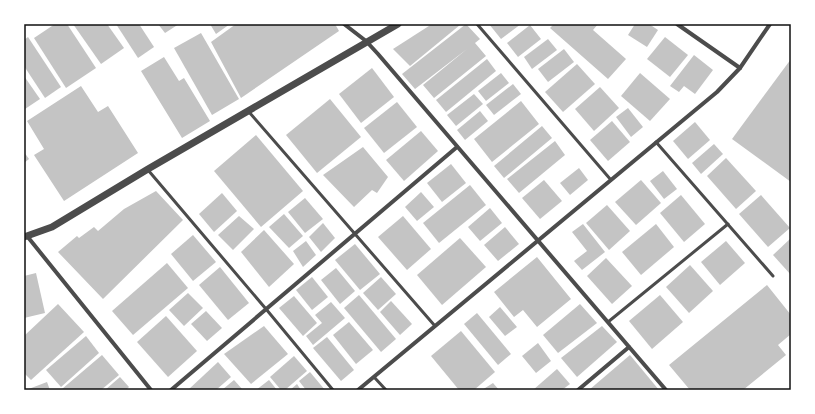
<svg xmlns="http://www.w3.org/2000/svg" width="815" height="414" font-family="'Noto Sans',sans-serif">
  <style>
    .building { fill: #c4c4c4 }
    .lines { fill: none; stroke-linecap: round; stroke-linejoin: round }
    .service { stroke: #4c4c4c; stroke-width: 3 }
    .minor { stroke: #4c4c4c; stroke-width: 4 }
    .tertiary { stroke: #4c4c4c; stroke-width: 7 }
    .neatline { fill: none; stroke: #111; stroke-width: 1.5 }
  </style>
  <rect width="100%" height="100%" fill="#fff"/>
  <g class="building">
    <polygon points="55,24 67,24 96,68 66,88 34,38"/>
    <polygon points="73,24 107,24 124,48 101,64"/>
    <polygon points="116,24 139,24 154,47 138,58"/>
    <polygon points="158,24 179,24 165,33"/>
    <polygon points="210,24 230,24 216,34"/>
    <polygon points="236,24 335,24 339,31 241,98 211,42"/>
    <polygon points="432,24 459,24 460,25 410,66 393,49"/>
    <polygon points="466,24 480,39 475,43 486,56 434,98 423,85 467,49 415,89 402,74"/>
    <polygon points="489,24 521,24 501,39"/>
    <polygon points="554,24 598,24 593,30 626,59 608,79 550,28"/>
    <polygon points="635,24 649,24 658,30 647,47 628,35"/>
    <polygon points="530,25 541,39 518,57 507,43"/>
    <polygon points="201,33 239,99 212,115 174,48"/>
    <polygon points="28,37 61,87 45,98 24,66 24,40"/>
    <polygon points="665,37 688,55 670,77 647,59"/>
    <polygon points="548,39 557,50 532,69 524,57"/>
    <polygon points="564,49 574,62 548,82 538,69"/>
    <polygon points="694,55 713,70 695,94 684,86 679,92 670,86"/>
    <polygon points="164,57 179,81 184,78 210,121 182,138 141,71"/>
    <polygon points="487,59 496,71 446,112 436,100"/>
    <polygon points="791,59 791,182 732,139"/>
    <polygon points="577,64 595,84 563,112 545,92"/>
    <polygon points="372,68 394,97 361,123 339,94"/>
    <polygon points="501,73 509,83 486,101 478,91"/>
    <polygon points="640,73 670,99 650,121 621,96"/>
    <polygon points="24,76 40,99 25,109 24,107"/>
    <polygon points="513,84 521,94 494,115 486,105"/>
    <polygon points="81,86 98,112 108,106 138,153 64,201 34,155 44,149 27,121"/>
    <polygon points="600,87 619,108 594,131 575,109"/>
    <polygon points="474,94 483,104 456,126 447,115"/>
    <polygon points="330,99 361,137 317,173 286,135"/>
    <polygon points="521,101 539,124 492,162 474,139"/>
    <polygon points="397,102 417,127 384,153 364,128"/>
    <polygon points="628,108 643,127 631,137 616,117"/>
    <polygon points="480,111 488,121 465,140 457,130"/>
    <polygon points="612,121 630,142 608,161 590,140"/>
    <polygon points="695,122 710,140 688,159 673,141"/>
    <polygon points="542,126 552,138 504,178 494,166"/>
    <polygon points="421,131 438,151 404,181 386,160"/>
    <polygon points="256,135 303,191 261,227 214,171"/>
    <polygon points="555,141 565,155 519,193 507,179"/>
    <polygon points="714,144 723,154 701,174 692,163"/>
    <polygon points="363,147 388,177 377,193 372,190 354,207 323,175"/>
    <polygon points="24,152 29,159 24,163"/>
    <polygon points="726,158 756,191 736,209 707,176"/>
    <polygon points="451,164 466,183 442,202 427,183"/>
    <polygon points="579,168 588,180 570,195 560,183"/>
    <polygon points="663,171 677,189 664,199 650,181"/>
    <polygon points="544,180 562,201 540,219 522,198"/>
    <polygon points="641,180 661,203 636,225 615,202"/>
    <polygon points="470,185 486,205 439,243 423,223"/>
    <polygon points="156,191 183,220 103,299 58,252 77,236 79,238 94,227 98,231 124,209"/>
    <polygon points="421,192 434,207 417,221 405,207"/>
    <polygon points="222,193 237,211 214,232 199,214"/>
    <polygon points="681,195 705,224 684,242 660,213"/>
    <polygon points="761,195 790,228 768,247 739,214"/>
    <polygon points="305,198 323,219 305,233 288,212"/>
    <polygon points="607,205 630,231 609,250 586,223"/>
    <polygon points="490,208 502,223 480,241 468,227"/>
    <polygon points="284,214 303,236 289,248 269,227"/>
    <polygon points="239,216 254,229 233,250 218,235"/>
    <polygon points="403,216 431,249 407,270 378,237"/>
    <polygon points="323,223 335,238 321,252 309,237"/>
    <polygon points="583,224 605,252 582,270 574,261 587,251 572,232"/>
    <polygon points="656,224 674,247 641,275 622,252"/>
    <polygon points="505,227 519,244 498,261 484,245"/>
    <polygon points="264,230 294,264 269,287 241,252"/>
    <polygon points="193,235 216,262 193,281 171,254"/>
    <polygon points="460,238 486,267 442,305 417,275"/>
    <polygon points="791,238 791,275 773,255"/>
    <polygon points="306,241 316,255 303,267 293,251"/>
    <polygon points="726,241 745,263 720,285 701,262"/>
    <polygon points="355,244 380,274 360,290 335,260"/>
    <polygon points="537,257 571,299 537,327 523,310 514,317 494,292"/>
    <polygon points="606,258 632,286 612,304 587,276"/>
    <polygon points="167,263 188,288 133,335 112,311"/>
    <polygon points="690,265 713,291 689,313 666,287"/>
    <polygon points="220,267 249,303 228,320 199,285"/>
    <polygon points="336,268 355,291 340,304 321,280"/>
    <polygon points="36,273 45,313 24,318 24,276"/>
    <polygon points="312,277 328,297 312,310 296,290"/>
    <polygon points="381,277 396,294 378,310 363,293"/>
    <polygon points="767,285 791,315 791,334 778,345 786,355 743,390 690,390 669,365"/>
    <polygon points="188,293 203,308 184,326 169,310"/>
    <polygon points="359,295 396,339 381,352 344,308"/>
    <polygon points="660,295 683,322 652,349 629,321"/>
    <polygon points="294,296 317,323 303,336 279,308"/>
    <polygon points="391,301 412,324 400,335 380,312"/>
    <polygon points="331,302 345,318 313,345 306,336 322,323 315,315"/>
    <polygon points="58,304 84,332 31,380 24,373 24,336"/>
    <polygon points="580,304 597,323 558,353 543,335"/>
    <polygon points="500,307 517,327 505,336 489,317"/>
    <polygon points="206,311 222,328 207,341 191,324"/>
    <polygon points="477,313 511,354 498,365 464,324"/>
    <polygon points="166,316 197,351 168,377 137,342"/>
    <polygon points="349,322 373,350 356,364 333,335"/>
    <polygon points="264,326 288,354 251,384 224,354"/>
    <polygon points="602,326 617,342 577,377 561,358"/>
    <polygon points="461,331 495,372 474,390 459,390 431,356"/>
    <polygon points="86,336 99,353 61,387 46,370"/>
    <polygon points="327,337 354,370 341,381 313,348"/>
    <polygon points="538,343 551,361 536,373 522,356"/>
    <polygon points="102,355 119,375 101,390 63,390 62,389"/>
    <polygon points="630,355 659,390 589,390"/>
    <polygon points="294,356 307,371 285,390 281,390 270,377"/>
    <polygon points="218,362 231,377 216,390 188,390"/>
    <polygon points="557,369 570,384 562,390 533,390"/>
    <polygon points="310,372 325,390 306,390 299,381"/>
    <polygon points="120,377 129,387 126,390 105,390"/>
    <polygon points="234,380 243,390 222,390"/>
    <polygon points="269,380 277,390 256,390"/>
    <polygon points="47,382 50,390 26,390"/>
    <polygon points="493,383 499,390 482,390"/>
    <polygon points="297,384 301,390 290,390"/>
  </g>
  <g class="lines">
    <g class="service">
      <polyline points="477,24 611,180"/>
      <polyline points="249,112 435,326"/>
      <polyline points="656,142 773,276"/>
      <polyline points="148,170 266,309 333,390"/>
      <polyline points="608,322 728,224"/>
      <polyline points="374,377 386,390"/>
    </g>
    <g class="minor">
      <polyline points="344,24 366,41 378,54 666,390"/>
      <polyline points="677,24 740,68"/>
      <polyline points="27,236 151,390"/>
      <polyline points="171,390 457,147"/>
      <polyline points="358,390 717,92 740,68 770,24"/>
      <polyline points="578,390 629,347"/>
    </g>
    <polyline class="tertiary" points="24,237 52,227 148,169 398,24"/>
  </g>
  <rect width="815" height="414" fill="none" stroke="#ffffff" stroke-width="50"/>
  <rect x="25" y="25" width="765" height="364" class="neatline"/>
</svg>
